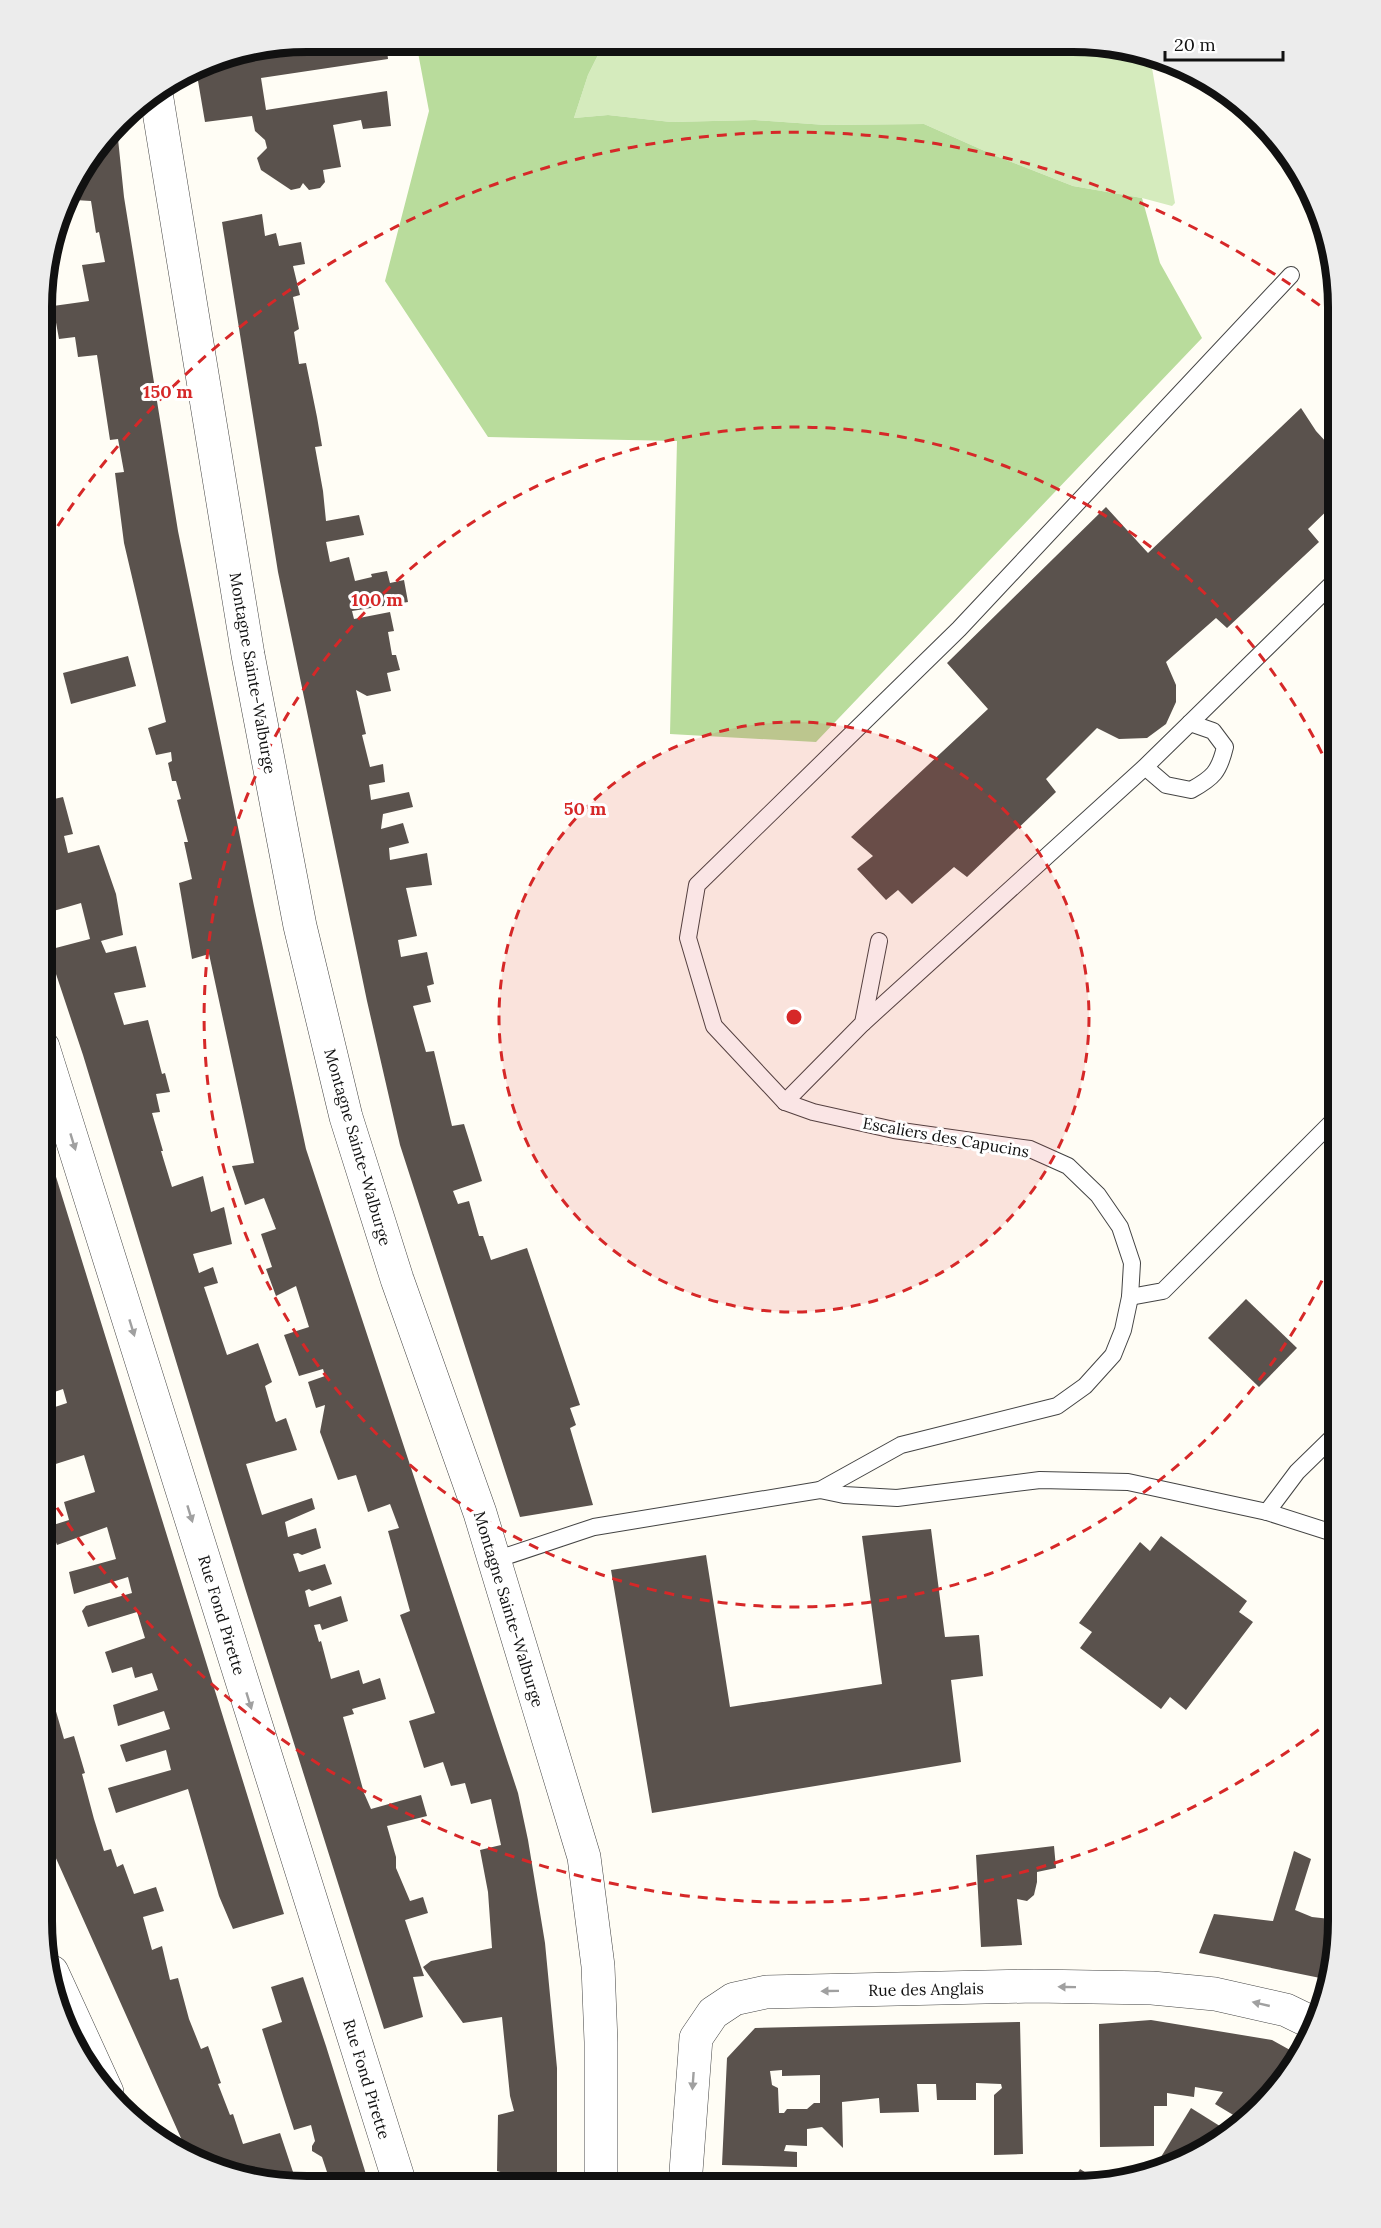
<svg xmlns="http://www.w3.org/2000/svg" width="1381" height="2228" font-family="Lora,serif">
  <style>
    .green { fill: #d5ebbd }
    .forest { fill: #b9dc9c }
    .building { fill: #5a524d; fill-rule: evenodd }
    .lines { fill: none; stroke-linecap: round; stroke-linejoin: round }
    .service-casing { stroke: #444; stroke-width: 18 }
    .minor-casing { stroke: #444; stroke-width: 34 }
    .tertiary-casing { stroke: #444; stroke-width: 34 }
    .service { stroke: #fff; stroke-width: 16 }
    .minor { stroke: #fff; stroke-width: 33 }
    .tertiary { stroke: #fff; stroke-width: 33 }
    .oneway { fill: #a0a0a0 }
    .ring { fill: none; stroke: #d62828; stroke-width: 3; stroke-dasharray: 10 8 }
    .labels { text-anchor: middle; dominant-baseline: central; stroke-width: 6; stroke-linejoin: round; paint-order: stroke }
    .street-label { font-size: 16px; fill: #111; stroke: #fff }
    .rim { fill: none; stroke: #111; stroke-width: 8 }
    .centre { fill: #d62828; stroke: #fff; stroke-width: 3 }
    .ring-label { font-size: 18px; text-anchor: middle; font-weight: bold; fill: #d62828; stroke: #fff; stroke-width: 6; stroke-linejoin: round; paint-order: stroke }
  </style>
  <rect width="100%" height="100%" fill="#fffdf5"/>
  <polygon class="green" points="604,43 1108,44 1150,56 1175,203 1172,206 1142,198 1073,186 996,156 924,124 826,125 755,120 671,122 608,115 574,118 588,75"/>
  <polygon class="forest" points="416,42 604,43 588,75 574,118 608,115 671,122 755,120 826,125 924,124 996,156 1073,186 1142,198 1160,263 1202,338 816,742 670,734 677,441 488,437 385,281 429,111"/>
  <g class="building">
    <polygon points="308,42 386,42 388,59 261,78 266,110 387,91 391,126 363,129 361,120 333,125 341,167 323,170 325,182 320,188 309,190 303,183 300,188 291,190 261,170 257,158 267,148 265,140 255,131 252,116 205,122 196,69 206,62"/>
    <polygon points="117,129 124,197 178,531 254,906 306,1149 518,1793 528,1840 545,1943 557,2068 557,2185 504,2184 504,2173 497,2171 498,2115 514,2111 510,2096 502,2017 463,2023 423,1967 431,1961 492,1948 488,1892 480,1850 501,1845 491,1799 471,1804 465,1783 451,1786 443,1762 424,1768 409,1721 435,1713 400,1615 410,1611 388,1531 399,1528 390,1504 368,1512 356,1475 338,1480 320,1432 325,1405 316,1408 308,1382 325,1376 323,1369 299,1376 284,1335 309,1327 296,1286 276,1296 266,1269 272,1267 261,1234 276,1229 264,1198 245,1205 232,1166 254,1163 209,954 192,959 179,883 192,879 184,842 188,842 177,800 181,799 176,781 172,781 168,763 172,761 171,752 156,755 148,728 166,722 124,543 115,473 124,472 118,439 110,440 97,355 78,357 75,337 59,339 53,306 89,301 82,265 105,262 99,232 96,233 91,201 75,200 73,186"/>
    <polygon points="262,214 265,236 276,233 279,246 301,242 305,264 293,266 300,295 293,297 299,329 294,332 299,364 306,363 317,417 322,446 315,447 323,491 326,521 359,515 364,535 326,542 330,562 349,557 355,581 372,577 371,574 387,571 390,583 404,580 408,602 352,611 354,619 390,612 394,631 388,632 392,655 396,655 400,670 387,673 391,691 367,696 356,690 366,734 362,735 370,767 383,764 385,782 369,785 371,800 409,792 413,807 383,814 381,829 403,823 409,843 389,848 390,860 427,853 432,885 406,888 417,936 398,940 401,957 427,952 434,984 427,986 431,1002 413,1006 426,1052 434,1051 452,1126 464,1124 482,1181 453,1191 458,1204 469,1201 479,1236 483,1236 491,1260 527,1248 580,1405 570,1408 576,1425 570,1428 593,1505 520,1517 400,1145 367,1001 278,572 222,222"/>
    <polygon points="1301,408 1316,431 1339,456 1339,468 1334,473 1339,478 1339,499 1308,529 1319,542 1227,628 1216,618 1166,662 1176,685 1176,702 1166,724 1147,738 1119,739 1097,728 1046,779 1056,792 967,877 954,867 912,904 898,890 886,900 857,869 873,856 851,837 988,709 947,663 1106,507 1148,553"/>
    <polygon points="128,656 136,686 71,704 63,673"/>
    <polygon points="44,742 50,762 44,764"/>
    <polygon points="44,768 54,799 63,797 73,834 64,836 68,853 99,845 116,894 123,935 101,941 106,953 136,946 146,987 114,993 124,1025 148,1020 162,1074 165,1073 170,1092 156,1094 160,1112 152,1113 163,1151 161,1151 172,1187 203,1176 211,1212 224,1207 232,1244 193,1254 199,1273 213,1267 218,1283 204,1287 227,1355 258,1343 272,1382 265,1386 274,1417 276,1422 286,1418 297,1450 246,1464 262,1515 312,1498 315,1509 285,1522 288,1537 316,1528 321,1548 302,1555 298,1553 293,1554 299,1572 325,1564 332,1584 312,1591 309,1589 305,1591 309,1607 341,1596 348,1621 322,1630 320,1624 314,1625 319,1642 321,1641 331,1679 359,1670 363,1684 380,1678 386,1699 352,1709 354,1714 343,1717 364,1793 371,1809 421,1795 427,1816 387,1826 396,1857 396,1868 410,1901 423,1897 428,1913 405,1920 424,1976 413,1977 423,2017 384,2029 245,1588 83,1055 48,950 90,939 81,903 43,914"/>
    <polygon points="1339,972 1339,990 1330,981"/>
    <polygon points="44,1138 284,1914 233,1929 219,1896 188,1789 116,1813 108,1788 171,1770 166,1750 126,1762 120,1745 170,1729 164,1711 118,1726 113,1705 158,1690 152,1673 135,1678 132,1667 112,1673 105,1652 145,1638 137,1612 88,1627 82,1611 86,1606 132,1593 128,1577 74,1594 69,1572 116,1559 107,1527 57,1545 50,1526 69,1520 64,1502 95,1492 84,1455 43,1468 43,1411 67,1403 63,1389 43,1396"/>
    <polygon points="1246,1299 1297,1348 1259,1387 1208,1338"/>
    <polygon points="931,1529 945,1637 979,1635 983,1676 951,1680 961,1762 652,1813 611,1570 706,1555 730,1707 882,1684 862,1536"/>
    <polygon points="1161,1536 1247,1601 1239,1612 1253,1622 1186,1710 1170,1697 1161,1709 1080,1648 1092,1632 1079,1623 1140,1542 1150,1551"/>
    <polygon points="46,1649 52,1668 42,1672 42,1650"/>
    <polygon points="43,1683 49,1702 53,1701 64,1739 74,1736 85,1773 82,1774 94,1819 104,1851 111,1849 117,1867 123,1864 134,1894 156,1887 164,1911 143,1917 152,1950 162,1946 170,1980 178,1978 189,2019 201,2049 208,2046 221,2083 218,2084 230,2115 233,2114 243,2144 280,2133 297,2184 273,2184 206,2166 189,2156 42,1827"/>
    <polygon points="1054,1846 1056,1868 1037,1872 1037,1882 1034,1895 1027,1901 1017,1899 1022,1945 981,1947 976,1855"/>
    <polygon points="1294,1851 1311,1859 1295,1910 1312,1917 1330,1919 1338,1896 1338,1938 1330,1980 1199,1953 1214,1914 1273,1921"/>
    <polygon points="303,1977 326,2046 369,2184 312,2184 329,2178 322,2157 312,2151 312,2146 315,2141 311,2125 294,2130 283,2096 262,2029 282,2022 271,1987"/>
    <polygon points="1151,2020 1272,2040 1299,2055 1284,2082 1245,2122 1215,2104 1223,2092 1195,2087 1194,2097 1167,2093 1167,2106 1154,2106 1154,2146 1100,2147 1099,2024"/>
    <path d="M1020,2022L1023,2154L994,2155V2095L1002,2088L1001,2084L976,2083V2100H937L936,2084H917L919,2112L880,2113L879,2098L842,2102L843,2148L822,2127L807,2129V2146L786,2145L784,2151L797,2152V2167L722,2165L727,2058L755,2028ZM782,2070V2076L820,2075V2103H814L807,2109H787L784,2113H779L778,2088L772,2085L770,2071Z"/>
    <polygon points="1191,2108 1231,2133 1175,2166 1153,2170"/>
    <polygon points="1080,2169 1099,2181 1070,2186"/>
  </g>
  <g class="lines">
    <defs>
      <g id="service">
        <polyline points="1190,723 1339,577"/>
        <path d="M863,1023L1145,767L1166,785L1191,790C1213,778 1219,772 1225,747L1213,731L1190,723L1145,767"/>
        <polyline points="785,1102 863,1023 879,941"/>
        <polyline points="1130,1297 1163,1291 1339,1115"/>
        <polyline points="820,1490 844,1495 897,1498 1040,1480 1128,1482 1267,1512 1339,1535"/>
        <polyline points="1267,1512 1297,1472 1339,1431"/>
        <polyline points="495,1560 594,1527 820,1490 901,1445 1057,1406 1085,1386 1113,1355 1123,1330 1130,1297 1132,1263 1120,1227 1098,1195 1068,1166 1030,1149 894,1130 813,1112 785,1102 714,1026 688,938 697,885 959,629 1291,275"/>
      </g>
      <g id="minor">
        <polyline points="43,1047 400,2184"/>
        <polyline points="685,2185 696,2038 713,2013 734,1999 766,1992 1034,1986 1152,1988 1215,1994 1286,2010 1315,2024"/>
      </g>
      <g id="tertiary">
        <polyline points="156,93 248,655 300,926 346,1117 397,1279 480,1513 584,1857 598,1966 601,2042 601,2185"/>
        <polyline points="52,1972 107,2092"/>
      </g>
    </defs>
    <use href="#service" class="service-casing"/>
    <use href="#minor" class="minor-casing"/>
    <use href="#tertiary" class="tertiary-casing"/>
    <use href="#service" class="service"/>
    <use href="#minor" class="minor"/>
    <use href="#tertiary" class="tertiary"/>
  </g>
  <defs><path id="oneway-solid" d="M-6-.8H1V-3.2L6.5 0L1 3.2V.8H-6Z" transform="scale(1.5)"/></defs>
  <g class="oneway">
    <use href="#oneway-solid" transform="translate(73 1142) rotate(73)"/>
    <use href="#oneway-solid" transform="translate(132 1328) rotate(73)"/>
    <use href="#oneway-solid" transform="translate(190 1514) rotate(73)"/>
    <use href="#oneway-solid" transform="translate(249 1701) rotate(73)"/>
    <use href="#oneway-solid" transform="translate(1067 1987) rotate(-179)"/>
    <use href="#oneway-solid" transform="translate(830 1991) rotate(179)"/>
    <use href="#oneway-solid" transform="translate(1261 2004) rotate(-167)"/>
    <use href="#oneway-solid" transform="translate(693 2081) rotate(94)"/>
  </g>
  <circle cx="794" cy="1017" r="295" fill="#d62828" fill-opacity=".12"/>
  <g class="ring">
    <circle cx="794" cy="1017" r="295"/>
    <path d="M1337 1248A590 590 0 1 1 1337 786"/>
    <path d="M1333 1719A885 885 0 0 1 43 1486M48 541A885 885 0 0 1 1339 320"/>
  </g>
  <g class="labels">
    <g class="street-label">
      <text transform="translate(253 673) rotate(80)">Montagne Sainte-Walburge</text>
      <text transform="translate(946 1137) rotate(10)">Escaliers des Capucins</text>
      <text transform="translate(358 1147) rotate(74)">Montagne Sainte-Walburge</text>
      <text transform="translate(509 1609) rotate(73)">Montagne Sainte-Walburge</text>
      <text transform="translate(222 1615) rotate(73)">Rue Fond Pirette</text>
      <text transform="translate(926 1989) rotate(-1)">Rue des Anglais</text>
      <text transform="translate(367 2079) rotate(73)">Rue Fond Pirette</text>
    </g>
  </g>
  <path d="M0 0H1381V2228H0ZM307 52H1073A255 255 0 0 1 1328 307V1921A255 255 0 0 1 1073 2176H307A255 255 0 0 1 52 1921V307A255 255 0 0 1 307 52Z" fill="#ececec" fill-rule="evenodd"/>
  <path class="rim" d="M307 52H1073A255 255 0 0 1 1328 307V1921A255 255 0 0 1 1073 2176H307A255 255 0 0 1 52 1921V307A255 255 0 0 1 307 52Z"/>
  <circle cx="794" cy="1017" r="9" class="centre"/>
  <g class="ring-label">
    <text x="168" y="398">150 m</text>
    <text x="377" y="606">100 m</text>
    <text x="585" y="815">50 m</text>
  </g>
  <path d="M1165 51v9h118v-9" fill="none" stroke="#111111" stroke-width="3"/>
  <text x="1174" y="51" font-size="18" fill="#111111" stroke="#ffffff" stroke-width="4.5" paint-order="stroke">20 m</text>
</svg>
